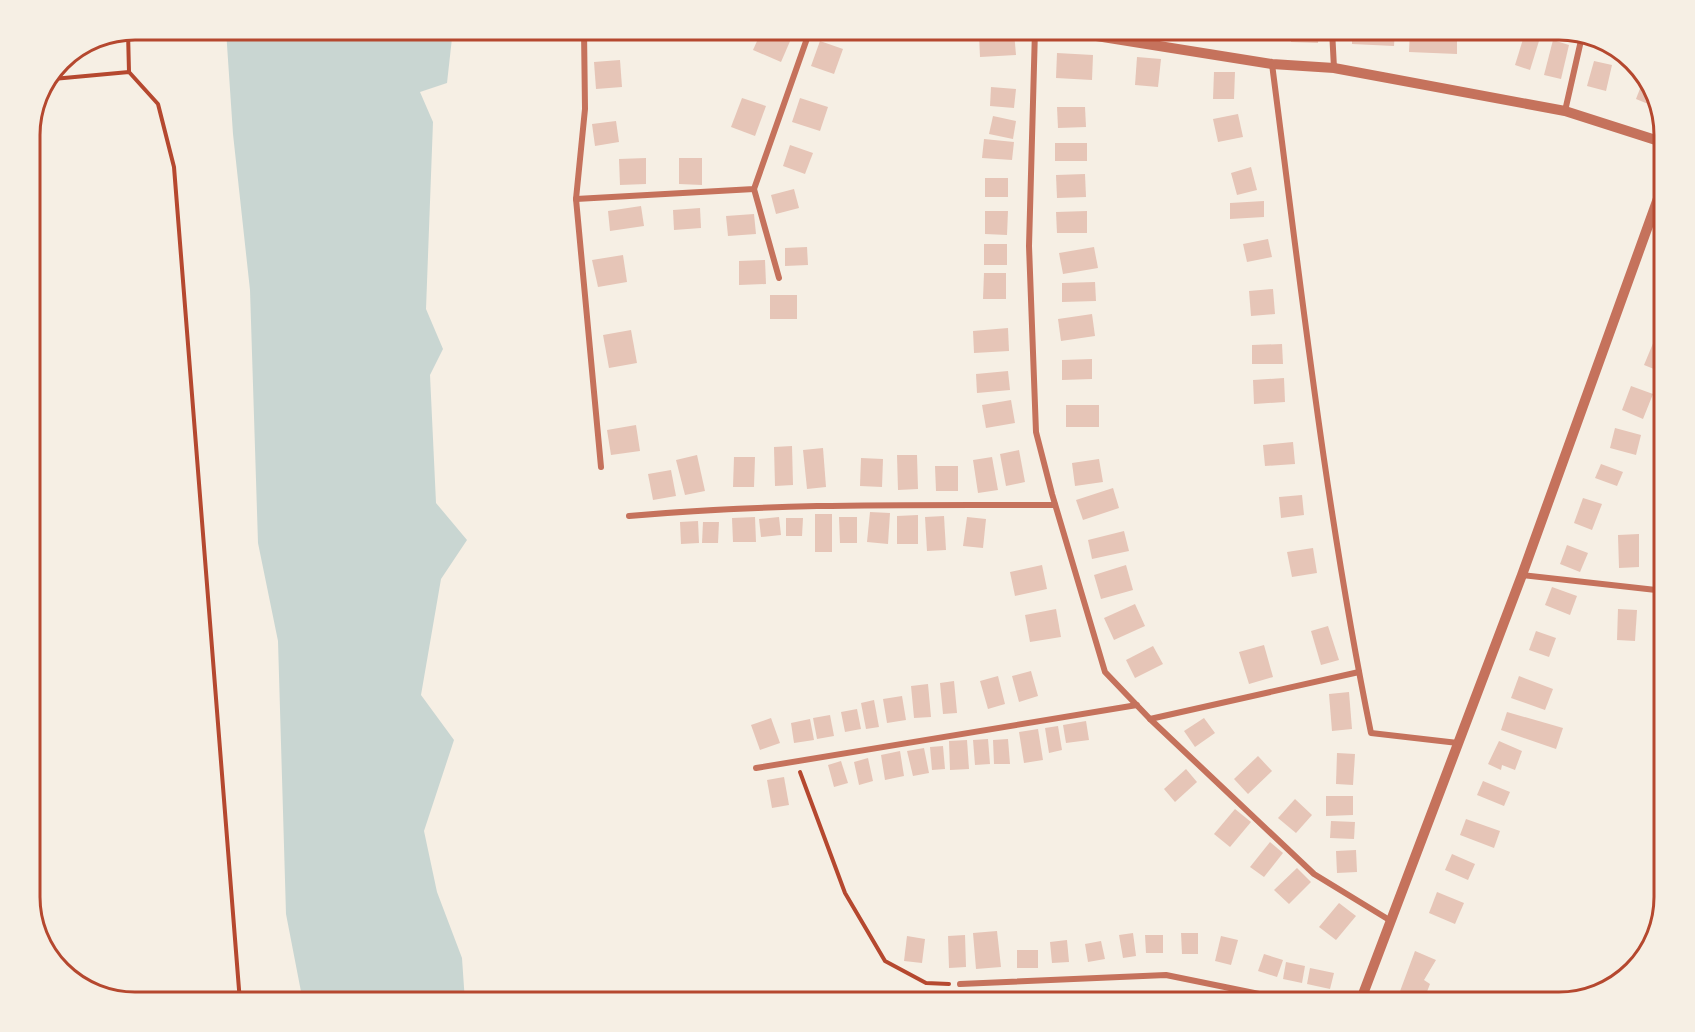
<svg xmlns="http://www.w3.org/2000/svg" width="1695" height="1032" font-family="'Open Sans',sans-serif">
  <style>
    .water { fill: #c9d6d2 }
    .building { fill: #e6c5b7 }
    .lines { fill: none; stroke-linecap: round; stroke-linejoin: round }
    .path { stroke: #b5482f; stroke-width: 4 }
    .minor { stroke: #c5725c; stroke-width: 6 }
    .tertiary { stroke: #c5725c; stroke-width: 10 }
    .rim { fill: none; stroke: #b5482f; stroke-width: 3 }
  </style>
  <rect width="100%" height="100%" fill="#f6efe4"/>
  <polygon class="water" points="226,30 444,30 452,38 447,83 420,92 433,122 426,309 443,349 430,375 436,503 467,540 441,579 421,695 454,740 424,831 437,892 462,958 465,1002 303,1002 286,914 278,641 258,543 250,290 233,134"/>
  <g class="building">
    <rect x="543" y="30" width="28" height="9"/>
    <polygon points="762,30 769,30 791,39 781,62 753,50"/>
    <polygon points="1246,30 1271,30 1271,39 1246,38"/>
    <polygon points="1292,30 1319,30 1318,43 1291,42"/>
    <polygon points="1352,30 1395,30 1394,46 1352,44"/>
    <polygon points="1410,30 1457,30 1457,54 1409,52"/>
    <polygon points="1014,32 1016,55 980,57 979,35"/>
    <polygon points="1524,36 1539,41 1530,70 1515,65"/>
    <polygon points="1553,40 1569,45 1561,79 1544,75"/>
    <polygon points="820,41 843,49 834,74 811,66"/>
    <polygon points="1057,53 1093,55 1092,80 1056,78"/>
    <polygon points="1137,57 1161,59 1158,87 1135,85"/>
    <polygon points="620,60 622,87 596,89 594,62"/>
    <polygon points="1594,61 1612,65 1606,91 1587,86"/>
    <polygon points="1214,72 1235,72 1234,99 1213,99"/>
    <polygon points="1644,78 1651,83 1658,108 1636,99"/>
    <polygon points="991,87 1016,89 1014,108 990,106"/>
    <polygon points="742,98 766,106 755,136 731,127"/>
    <polygon points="800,98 828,107 820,131 792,122"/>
    <polygon points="1057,107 1085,107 1086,127 1058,128"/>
    <polygon points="1238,114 1243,137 1218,142 1213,119"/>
    <polygon points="993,116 1016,121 1013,139 989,134"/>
    <polygon points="616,121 619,142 595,146 592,124"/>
    <polygon points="984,139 1014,142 1012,160 982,158"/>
    <rect x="1055" y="143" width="32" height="18"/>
    <polygon points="790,145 813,153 805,174 783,166"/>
    <polygon points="646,158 646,184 620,185 619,159"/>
    <polygon points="679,158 702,158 702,185 679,184"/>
    <polygon points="1251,167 1257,190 1237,195 1231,173"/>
    <polygon points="1085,174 1086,197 1057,198 1056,175"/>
    <rect x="985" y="178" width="23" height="19"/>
    <polygon points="794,189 799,208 776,214 771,195"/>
    <polygon points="1264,201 1264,217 1230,219 1230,203"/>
    <polygon points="641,206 644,226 610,231 608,211"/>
    <polygon points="700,208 701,228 674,230 673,210"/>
    <polygon points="985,211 1008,211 1007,235 985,234"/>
    <polygon points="1087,211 1087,233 1057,233 1056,212"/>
    <polygon points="754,214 756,234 728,236 726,216"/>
    <polygon points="1268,239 1272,257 1247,262 1243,244"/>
    <rect x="984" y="244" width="23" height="21"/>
    <polygon points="807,247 808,265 785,266 785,248"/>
    <polygon points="1094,247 1098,268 1063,274 1059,253"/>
    <polygon points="623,255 627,282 598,287 592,260"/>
    <polygon points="765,260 766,284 739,285 739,261"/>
    <polygon points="984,273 1006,273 1006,299 983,299"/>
    <polygon points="1095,282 1096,301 1062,302 1062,283"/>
    <polygon points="1273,289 1275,314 1251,316 1249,291"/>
    <rect x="770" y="295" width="27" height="24"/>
    <polygon points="1092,314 1095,336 1061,341 1058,319"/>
    <polygon points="1008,328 1009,351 974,353 973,331"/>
    <polygon points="631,330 637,363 609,368 603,335"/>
    <polygon points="1654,341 1665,346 1664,373 1644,365"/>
    <polygon points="1282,344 1283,364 1252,364 1252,345"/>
    <polygon points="1092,359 1092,379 1062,380 1062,360"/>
    <polygon points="1008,371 1010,390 977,393 976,374"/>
    <polygon points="1284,378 1285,402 1254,404 1253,380"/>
    <polygon points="1631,386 1653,394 1643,419 1622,410"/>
    <polygon points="1011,400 1015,423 986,428 982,405"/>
    <rect x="1066" y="405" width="33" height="22"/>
    <polygon points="636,425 640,451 611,455 607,430"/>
    <polygon points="1615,428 1641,435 1636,455 1610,448"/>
    <polygon points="1293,442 1295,464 1265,466 1263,445"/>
    <polygon points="792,446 793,485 775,486 774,447"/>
    <polygon points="823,448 826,487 807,489 803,450"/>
    <polygon points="1019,450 1025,482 1006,486 1000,454"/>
    <polygon points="697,455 705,491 685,495 676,460"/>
    <polygon points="897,455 917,455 918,489 898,490"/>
    <polygon points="734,457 755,457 754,487 733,487"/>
    <polygon points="992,457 998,490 978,493 973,460"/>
    <polygon points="861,458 883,459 882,487 860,486"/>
    <polygon points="1099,459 1103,482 1075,486 1072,463"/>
    <polygon points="1601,464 1623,472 1617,486 1595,478"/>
    <polygon points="935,466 958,466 958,491 936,491"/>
    <polygon points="671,470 676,496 653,500 648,474"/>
    <polygon points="1113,488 1119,508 1083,520 1076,500"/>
    <polygon points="1302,495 1304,515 1281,518 1279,497"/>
    <polygon points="1583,498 1602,504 1592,530 1574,523"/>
    <polygon points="870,512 890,513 888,544 867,542"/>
    <rect x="815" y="514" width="17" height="38"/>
    <polygon points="918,515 918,544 897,544 897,516"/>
    <polygon points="944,516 946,550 927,551 925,517"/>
    <polygon points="755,517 756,542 733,542 732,518"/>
    <polygon points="779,517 781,535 761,537 759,519"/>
    <polygon points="839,517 857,517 857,543 840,543"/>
    <polygon points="967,517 986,519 983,548 963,546"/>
    <polygon points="786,518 803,518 802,536 786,536"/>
    <polygon points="698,521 699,543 681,544 680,522"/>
    <polygon points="703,522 719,522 718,543 702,543"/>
    <polygon points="1124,531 1129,551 1092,559 1088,540"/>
    <polygon points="1639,534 1639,567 1619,568 1618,535"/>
    <polygon points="1659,539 1665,539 1665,569 1658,568"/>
    <polygon points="1567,545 1588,553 1580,572 1560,564"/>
    <polygon points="1313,548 1317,573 1292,577 1287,552"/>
    <polygon points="1042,565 1047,589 1015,596 1010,572"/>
    <polygon points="1126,565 1133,590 1101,599 1094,575"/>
    <polygon points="1552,587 1577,596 1570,615 1545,605"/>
    <polygon points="1135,604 1145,626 1114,640 1104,618"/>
    <polygon points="1056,609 1061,637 1030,642 1025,615"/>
    <polygon points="1618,609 1637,610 1635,641 1617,640"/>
    <polygon points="1328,626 1339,660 1321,665 1311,631"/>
    <polygon points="1536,631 1556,638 1549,657 1529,650"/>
    <polygon points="1264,645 1273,677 1249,684 1239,652"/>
    <polygon points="1153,646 1163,664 1135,678 1126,660"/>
    <polygon points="1031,671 1038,696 1019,702 1012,676"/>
    <polygon points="998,676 1005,704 988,709 980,681"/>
    <polygon points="1519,676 1553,689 1545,710 1511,698"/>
    <polygon points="954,681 957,713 943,714 940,683"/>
    <polygon points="928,684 931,717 914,718 911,686"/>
    <polygon points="1349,692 1352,729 1332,731 1329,694"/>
    <polygon points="902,696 906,720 887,723 883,699"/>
    <polygon points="874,700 879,727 866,729 861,703"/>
    <polygon points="857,709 861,729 845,732 841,712"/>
    <polygon points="1507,712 1563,728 1556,749 1501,730"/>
    <polygon points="830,715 834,736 817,739 813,718"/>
    <polygon points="771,718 780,743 760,750 751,725"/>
    <polygon points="1204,718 1215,733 1195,747 1184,731"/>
    <polygon points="810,719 814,740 794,743 791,723"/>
    <polygon points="1086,721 1089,740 1066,743 1063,725"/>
    <polygon points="1058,726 1062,750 1049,753 1045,728"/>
    <polygon points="1038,729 1043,760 1024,763 1019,732"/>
    <polygon points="988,739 990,764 975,765 973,740"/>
    <polygon points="1008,739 1010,764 994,764 993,740"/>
    <polygon points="967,740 969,769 950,770 949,741"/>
    <polygon points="1499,741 1522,751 1515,770 1502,765 1501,770 1488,764"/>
    <polygon points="943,746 945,769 932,770 930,747"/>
    <polygon points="924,748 929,773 913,776 907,751"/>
    <polygon points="900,751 904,776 885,780 881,755"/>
    <polygon points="1337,753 1355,754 1353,785 1336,784"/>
    <polygon points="1258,756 1272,771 1248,794 1234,779"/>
    <polygon points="868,758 873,781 859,785 854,762"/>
    <polygon points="841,761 848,783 834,787 828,765"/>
    <polygon points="1186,769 1197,782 1175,802 1164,789"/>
    <polygon points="784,777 789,805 772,808 767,780"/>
    <polygon points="1483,781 1510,792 1504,806 1477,795"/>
    <polygon points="1326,796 1353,796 1353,815 1326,816"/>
    <polygon points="1295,799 1312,815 1296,833 1278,818"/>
    <polygon points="1235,809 1251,822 1230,847 1214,834"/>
    <polygon points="1466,819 1500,831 1494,848 1460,835"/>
    <polygon points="1331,821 1355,822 1354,839 1330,838"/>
    <polygon points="1270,842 1283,853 1264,877 1250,867"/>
    <polygon points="1356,850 1357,872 1337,873 1336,851"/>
    <polygon points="1452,854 1475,864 1468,880 1445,870"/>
    <polygon points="1297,868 1311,882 1289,904 1274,890"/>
    <polygon points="1437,892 1464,903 1455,924 1429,913"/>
    <polygon points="1339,903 1356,916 1336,940 1319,927"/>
    <polygon points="997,931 1001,967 976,969 973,933"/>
    <polygon points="1133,933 1136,956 1123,958 1119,935"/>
    <polygon points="1181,933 1198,933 1198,954 1182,954"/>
    <polygon points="965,935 966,967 949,968 948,936"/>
    <polygon points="1145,935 1163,935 1163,953 1146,953"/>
    <polygon points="907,936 925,939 922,963 904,961"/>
    <polygon points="1221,936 1238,940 1231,965 1215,961"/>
    <polygon points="1067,940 1069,962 1052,963 1050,942"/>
    <polygon points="1101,941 1105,959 1088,962 1085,944"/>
    <rect x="1017" y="950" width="21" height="18"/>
    <polygon points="1415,951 1436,960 1424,980 1430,984 1423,1002 1396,1002"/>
    <polygon points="1264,954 1283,960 1277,977 1258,971"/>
    <polygon points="1286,962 1305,966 1302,983 1283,979"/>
    <polygon points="1310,968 1334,973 1330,989 1307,984"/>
    <polygon points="1104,995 1106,1002 1082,1002 1082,1000"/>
    <rect x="1172" y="998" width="22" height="4"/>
  </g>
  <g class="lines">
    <g class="path">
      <polyline points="128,32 129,72"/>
      <polyline points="53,79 129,72 158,104 174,167 240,1002"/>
      <polyline points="800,772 845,893 885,961 926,983 949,984"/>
    </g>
    <g class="minor">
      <polyline points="584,30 585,109 576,199 601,467"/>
      <polyline points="1035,30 1029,246 1036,432 1052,494 1105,672 1150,719 1314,874 1391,921"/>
      <polyline points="1332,30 1334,68"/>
      <path d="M1272,64C1301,287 1326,512 1371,733L1458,743"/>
      <polyline points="1565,111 1582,36"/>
      <polyline points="754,189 779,278"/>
      <polyline points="576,199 754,189 810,30"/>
      <path d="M629,516C771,503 913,505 1055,505"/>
      <polyline points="1522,575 1665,591"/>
      <polyline points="1150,719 1359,672"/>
      <polyline points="756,768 1137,705"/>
      <polyline points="960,984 1166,975 1298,1002"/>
    </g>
    <g class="tertiary">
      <polyline points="1059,30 1272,64 1334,68 1565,111 1665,143"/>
      <polyline points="1360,1002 1522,575 1665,179"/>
    </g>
  </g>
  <path d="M0 0H1695V1032H0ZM135 40H1559A95 95 0 0 1 1654 135V897A95 95 0 0 1 1559 992H135A95 95 0 0 1 40 897V135A95 95 0 0 1 135 40Z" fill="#f6efe4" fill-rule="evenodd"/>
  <path class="rim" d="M135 40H1559A95 95 0 0 1 1654 135V897A95 95 0 0 1 1559 992H135A95 95 0 0 1 40 897V135A95 95 0 0 1 135 40Z"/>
</svg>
